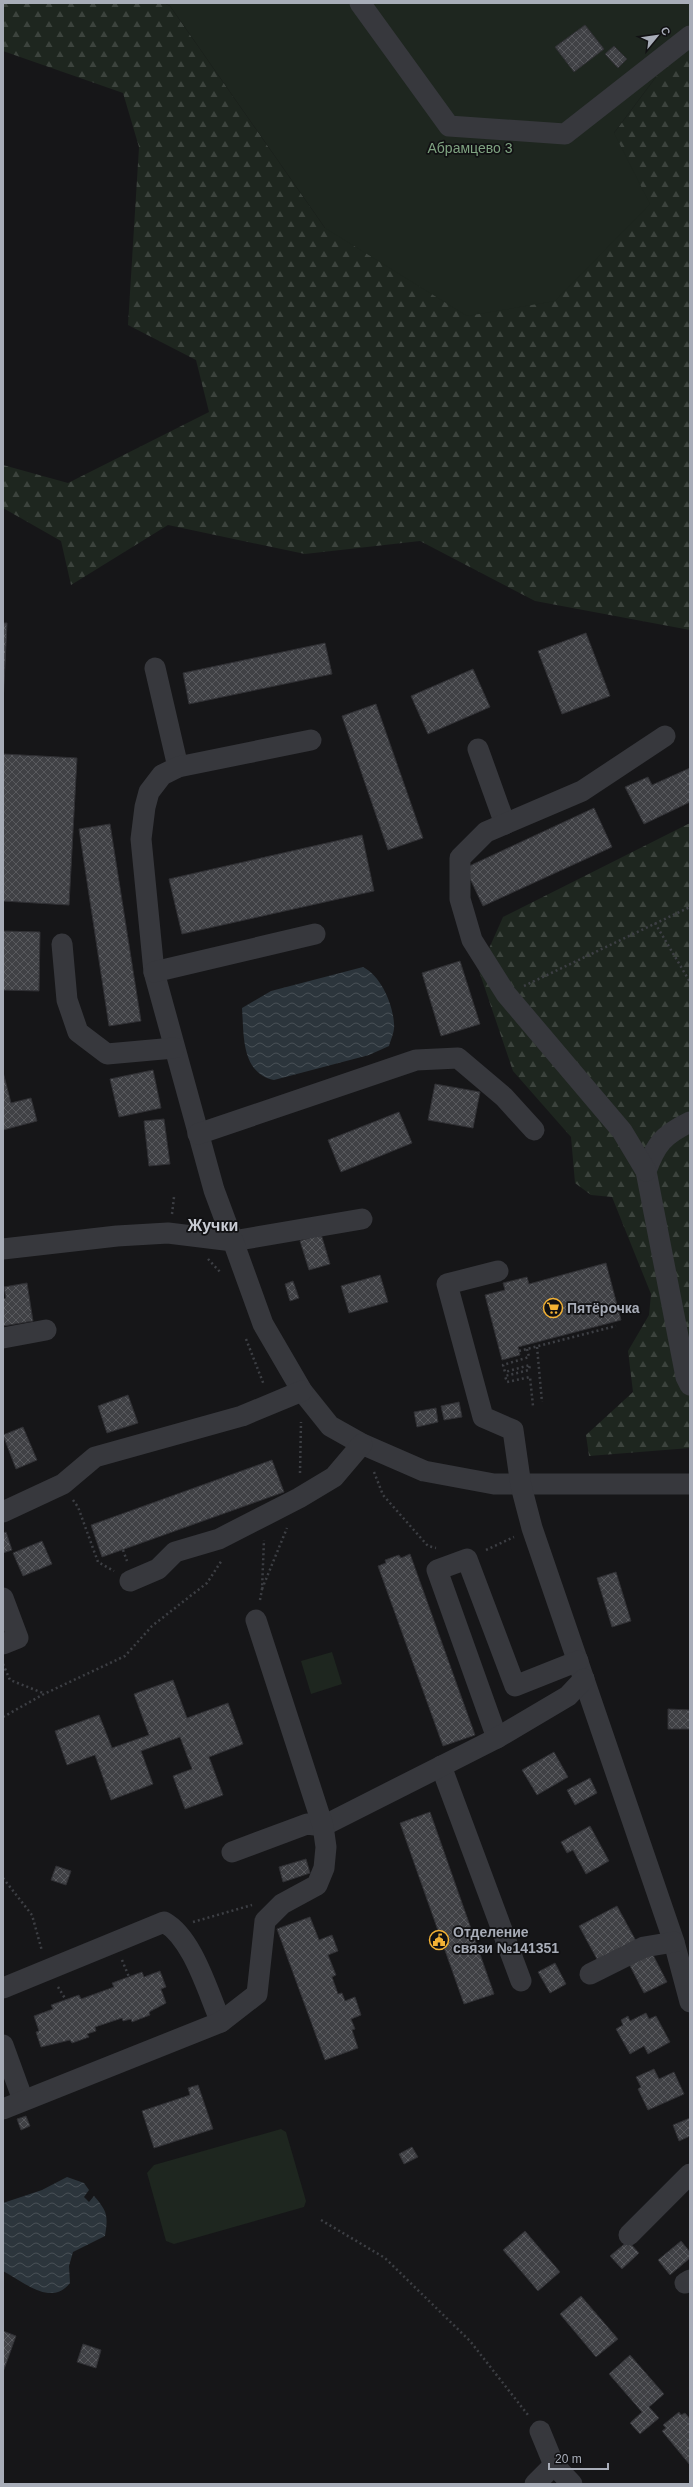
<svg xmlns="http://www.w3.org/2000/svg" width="693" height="2487" font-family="Arial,sans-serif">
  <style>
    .forest { fill: url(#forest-firs) }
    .green { fill: #1e261f }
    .water { fill: url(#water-waves) }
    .building { fill: url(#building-cross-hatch); stroke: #303034 }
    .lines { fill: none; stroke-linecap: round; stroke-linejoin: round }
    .path { stroke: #3d3f44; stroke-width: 2.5; stroke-dasharray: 2 3; stroke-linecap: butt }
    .minor { stroke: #37383d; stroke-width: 21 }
    .labels { text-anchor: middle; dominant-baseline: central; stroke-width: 3.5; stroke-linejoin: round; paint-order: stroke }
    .park-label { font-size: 14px; fill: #7fa381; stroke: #111113 }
    .poi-label { font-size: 14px; font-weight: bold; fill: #a8adb8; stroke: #111113; text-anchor: start }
    .quarter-label { font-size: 16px; font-weight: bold; fill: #c9ccd4; stroke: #111113 }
  </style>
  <defs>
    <pattern id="forest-firs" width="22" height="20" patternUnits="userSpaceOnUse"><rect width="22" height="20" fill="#1e261f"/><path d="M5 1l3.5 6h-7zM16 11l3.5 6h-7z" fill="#3c433d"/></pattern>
    <pattern id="water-waves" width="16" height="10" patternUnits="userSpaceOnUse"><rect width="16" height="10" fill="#2c353c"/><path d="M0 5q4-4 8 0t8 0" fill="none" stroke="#485056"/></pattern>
    <pattern id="building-cross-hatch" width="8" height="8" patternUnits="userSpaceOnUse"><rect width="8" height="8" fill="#404145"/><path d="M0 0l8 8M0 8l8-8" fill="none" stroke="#595a5e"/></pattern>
  </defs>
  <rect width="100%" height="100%" fill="#161618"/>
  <g class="forest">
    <polygon points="3,3 164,3 170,6 325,228 614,133 680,45 690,40 690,630 535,601 420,541 305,554 168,525 71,585 61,541 3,508 3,465 68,483 209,412 196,360 128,325 139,147 123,93 3,51"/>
    <polygon points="690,823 690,1448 589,1456 586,1435 633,1392 628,1351 649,1315 651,1294 612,1197 591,1195 575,1183 571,1137 513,1071 479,971 503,917"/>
  </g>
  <g class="green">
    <polygon points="164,3 690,3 690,40 680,45 614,133 650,204 555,301 467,316 325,228 170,6"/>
    <polygon points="332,1652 342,1684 311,1694 301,1661"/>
    <polygon points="281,2129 286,2132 306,2201 304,2207 174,2244 166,2241 147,2173 154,2165"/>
  </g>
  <g class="water">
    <path d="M363,967C381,976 393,1004 394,1024C395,1031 391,1039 389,1046L369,1055L274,1080C241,1073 244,1035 242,1008L271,991Z"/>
    <path d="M67,2177L84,2183L89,2190L84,2197L89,2202L94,2196C108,2212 108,2216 105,2236L73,2252L69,2266L70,2283C51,2307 24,2282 3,2271V2203L42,2190Z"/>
  </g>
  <g class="building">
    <polygon points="585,25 604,49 574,72 555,47"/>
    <polygon points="614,46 627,59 618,68 605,54"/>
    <polygon points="3,623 7,623 3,704"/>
    <polygon points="586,633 610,696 562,714 538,651"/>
    <polygon points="325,643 332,674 189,704 183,673"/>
    <polygon points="473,669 490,707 428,734 411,696"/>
    <polygon points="376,704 423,838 388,850 342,716"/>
    <polygon points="3,754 77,758 69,905 3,901"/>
    <polygon points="690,768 690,802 644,824 625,787 648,777 652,785"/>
    <polygon points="594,808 612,847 483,906 465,868"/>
    <polygon points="110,824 141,1021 109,1026 79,829"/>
    <polygon points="362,835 374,891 182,934 169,879"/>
    <polygon points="3,931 40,932 39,991 3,990"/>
    <polygon points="460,961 480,1024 441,1036 422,973"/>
    <polygon points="153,1070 161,1108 119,1117 110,1079"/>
    <polygon points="3,1072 11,1103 31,1098 37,1121 3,1130"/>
    <polygon points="435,1084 480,1092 473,1128 428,1120"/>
    <polygon points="399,1112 412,1143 341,1172 328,1140"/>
    <polygon points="164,1119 170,1164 149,1166 144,1121"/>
    <polygon points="321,1234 330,1264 309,1270 300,1241"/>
    <polygon points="606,1263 621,1320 518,1347 520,1355 502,1360 485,1295 505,1290 503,1283 527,1277 529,1284"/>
    <polygon points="380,1275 388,1302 349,1313 341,1286"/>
    <polygon points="293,1281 299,1298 290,1301 285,1284"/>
    <polygon points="27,1283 33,1321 3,1326 3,1299 6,1298 4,1287"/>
    <polygon points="128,1395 138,1423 107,1433 98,1406"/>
    <polygon points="459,1402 462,1417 444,1420 441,1406"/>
    <polygon points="436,1408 438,1422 417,1427 414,1412"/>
    <polygon points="23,1427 37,1460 16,1469 3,1435"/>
    <polygon points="272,1460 284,1492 102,1557 91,1525"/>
    <polygon points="6,1532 12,1550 3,1553 3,1533"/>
    <polygon points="42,1541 52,1564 23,1576 13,1553"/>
    <polygon points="410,1554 475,1735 443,1746 378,1566 386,1563 385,1560 399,1555 401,1558"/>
    <polygon points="616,1572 631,1621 612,1627 597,1578"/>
    <polygon points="173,1680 187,1718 228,1703 243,1744 209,1757 223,1795 185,1809 173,1776 192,1769 180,1737 141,1751 153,1784 111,1800 95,1755 67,1765 55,1731 99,1715 112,1748 149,1735 134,1694"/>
    <polygon points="668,1709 690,1710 690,1729 668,1729"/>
    <polygon points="554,1752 568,1777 537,1795 522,1770"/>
    <polygon points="590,1778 597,1793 575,1805 567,1790"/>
    <polygon points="430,1812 494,1994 464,2004 400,1823"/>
    <polygon points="590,1826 609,1861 586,1874 573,1850 567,1853 561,1842"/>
    <polygon points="306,1859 310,1873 283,1882 279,1867"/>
    <polygon points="56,1866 71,1871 66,1885 51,1880"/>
    <polygon points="617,1906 636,1941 598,1961 579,1926"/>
    <polygon points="310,1917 319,1940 332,1935 338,1951 328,1955 336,1975 332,1977 338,1994 342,1993 345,2001 355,1997 361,2015 351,2019 355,2029 352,2030 358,2048 325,2060 277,1929"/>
    <polygon points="652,1953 667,1982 644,1993 629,1964"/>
    <polygon points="555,1963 566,1984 550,1993 538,1972"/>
    <polygon points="160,1971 166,1987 161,1989 166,2003 149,2012 150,2015 132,2022 131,2019 123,2021 122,2018 95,2027 96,2031 87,2034 89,2037 72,2043 70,2040 41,2047 36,2032 39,2031 34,2016 53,2009 51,2005 79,1995 81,1999 114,1987 112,1983 142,1972 144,1977"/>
    <polygon points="646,2013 649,2019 656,2016 670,2042 648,2054 644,2046 630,2054 616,2029 623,2025 621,2020 628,2016 630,2021"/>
    <polygon points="654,2069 659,2079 674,2072 684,2094 648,2110 638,2089 641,2087 636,2077"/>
    <polygon points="198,2085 213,2129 154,2148 142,2111 190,2095 188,2088"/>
    <polygon points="26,2116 30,2126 21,2130 17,2119"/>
    <polygon points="690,2118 690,2136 679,2141 673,2125"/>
    <polygon points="412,2147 418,2157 404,2164 399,2154"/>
    <polygon points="525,2231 560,2272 538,2291 503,2250"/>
    <polygon points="628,2241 639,2253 622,2269 610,2256"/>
    <polygon points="681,2241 690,2252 690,2258 670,2275 658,2260"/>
    <polygon points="581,2296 618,2339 596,2357 560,2314"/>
    <polygon points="3,2331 16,2336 3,2372"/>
    <polygon points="83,2344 101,2350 96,2368 77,2362"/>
    <polygon points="630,2355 664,2394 649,2407 659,2418 640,2434 630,2423 642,2412 609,2374"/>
    <polygon points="679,2412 681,2415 685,2413 690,2419 690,2465 662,2431 666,2428 663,2425"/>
  </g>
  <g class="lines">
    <g class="path">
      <polyline points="655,923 690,982"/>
      <polyline points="524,986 690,907"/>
      <polyline points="172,1214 174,1197"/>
      <polyline points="208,1259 221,1273"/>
      <polyline points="246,1339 264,1385"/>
      <polyline points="537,1347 542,1402"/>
      <polyline points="527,1349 529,1357 503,1365 505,1372 530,1365 529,1370 505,1376 507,1382 530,1377 533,1406"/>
      <polyline points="519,1351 616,1326"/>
      <polyline points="374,1472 383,1495 428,1546 436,1548"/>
      <polyline points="300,1473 301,1422"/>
      <polyline points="73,1500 78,1507 98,1562 114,1571"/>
      <polyline points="123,1550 127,1561"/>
      <polyline points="486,1550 514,1537"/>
      <polyline points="262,1589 287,1528"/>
      <polyline points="260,1600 262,1589 264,1540"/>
      <polyline points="3,1664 10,1680 43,1693"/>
      <polyline points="3,1717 44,1694 125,1656 152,1626 207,1583 222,1560"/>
      <polyline points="3,1878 32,1915 42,1951"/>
      <polyline points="193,1922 252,1905"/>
      <polyline points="122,1960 129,1977"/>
      <polyline points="58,1987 66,2000"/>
      <polyline points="321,2220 385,2258 470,2341 528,2415"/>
    </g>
    <g class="minor">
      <polyline points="360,3 449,126 565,134 690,36"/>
      <polyline points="155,668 178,767"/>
      <polyline points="311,740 178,767 162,775 149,792 145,807 141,839 154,972 214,1190 233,1241 362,1219"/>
      <polyline points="478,749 505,824"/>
      <polyline points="62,944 67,1000 78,1032 107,1054 174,1048"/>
      <polyline points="154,972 315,934"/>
      <path d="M690,1122C663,1135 656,1144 646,1171L686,1377L690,1385"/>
      <polyline points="198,1134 416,1060 458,1058 504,1097 534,1130"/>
      <polyline points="646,1171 622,1131 506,994 472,940 460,899 460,858 486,832 582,791 665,736"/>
      <polyline points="3,1249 117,1236 168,1233 233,1241 263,1324 302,1391 330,1426 362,1444 424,1471 494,1484 690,1484"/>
      <polyline points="498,1271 447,1284 483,1417 513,1430 521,1486 532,1528 674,1942 690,2002"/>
      <polyline points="3,1338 46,1330"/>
      <polyline points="3,1512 63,1484 95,1457 242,1416 302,1391"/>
      <polyline points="130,1581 158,1569 175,1552 219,1539 299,1498 334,1477 362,1444"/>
      <polyline points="3,1598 18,1638 3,1644"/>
      <polyline points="497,1738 437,1570 467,1559 515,1686 578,1661"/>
      <polyline points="441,1766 521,1981"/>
      <polyline points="232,1852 307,1824 323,1826 497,1738 568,1696 584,1679"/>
      <polyline points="590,1974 644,1947 674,1942"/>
      <path d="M3,1988L164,1922C193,1938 208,1993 221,2022"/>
      <polyline points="3,2045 23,2100"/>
      <polyline points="3,2109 221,2022 257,1994 265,1921 282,1904 317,1885 324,1868 326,1847 323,1826 256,1620"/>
      <polyline points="629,2235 690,2174"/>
      <polyline points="685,2283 690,2280"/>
      <polyline points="540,2431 554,2465 572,2484"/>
      <polyline points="535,2484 554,2465"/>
    </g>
  </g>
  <defs>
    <symbol id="supermarket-ring" viewBox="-11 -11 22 22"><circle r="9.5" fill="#111113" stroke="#f2b134" stroke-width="1.5"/><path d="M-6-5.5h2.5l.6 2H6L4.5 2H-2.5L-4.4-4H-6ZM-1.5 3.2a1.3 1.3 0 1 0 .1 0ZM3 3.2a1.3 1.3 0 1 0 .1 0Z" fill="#f2b134"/></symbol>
    <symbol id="civic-ring" viewBox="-11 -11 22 22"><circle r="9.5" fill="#111113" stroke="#f2b134" stroke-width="1.5"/><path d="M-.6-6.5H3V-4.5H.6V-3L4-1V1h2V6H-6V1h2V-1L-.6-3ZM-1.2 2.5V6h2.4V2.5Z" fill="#f2b134"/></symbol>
  </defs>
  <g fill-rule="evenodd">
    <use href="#supermarket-ring" x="542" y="1297" width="22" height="22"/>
    <use href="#civic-ring" x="428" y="1929" width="22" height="22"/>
  </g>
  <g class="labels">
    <g class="park-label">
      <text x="470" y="148">Абрамцево 3</text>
    </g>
    <g class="poi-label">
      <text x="567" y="1308">Пятёрочка</text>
      <text x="453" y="1932">Отделение<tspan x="453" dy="16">связи №141351</tspan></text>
    </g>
    <g class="quarter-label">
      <text x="213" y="1225">Жучки</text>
    </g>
  </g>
  <rect width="693" height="2487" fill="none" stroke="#a8adb8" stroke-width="8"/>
  <g transform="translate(657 36) rotate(61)" stroke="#111113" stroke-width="3" paint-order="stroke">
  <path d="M0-3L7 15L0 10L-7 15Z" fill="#a8adb8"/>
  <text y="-6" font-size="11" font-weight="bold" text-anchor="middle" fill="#a8adb8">С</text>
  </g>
  <path d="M549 2463v6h59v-6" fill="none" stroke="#a8adb8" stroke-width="2"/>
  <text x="555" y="2463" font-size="12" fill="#a8adb8" stroke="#111113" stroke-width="3" paint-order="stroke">20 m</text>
</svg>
